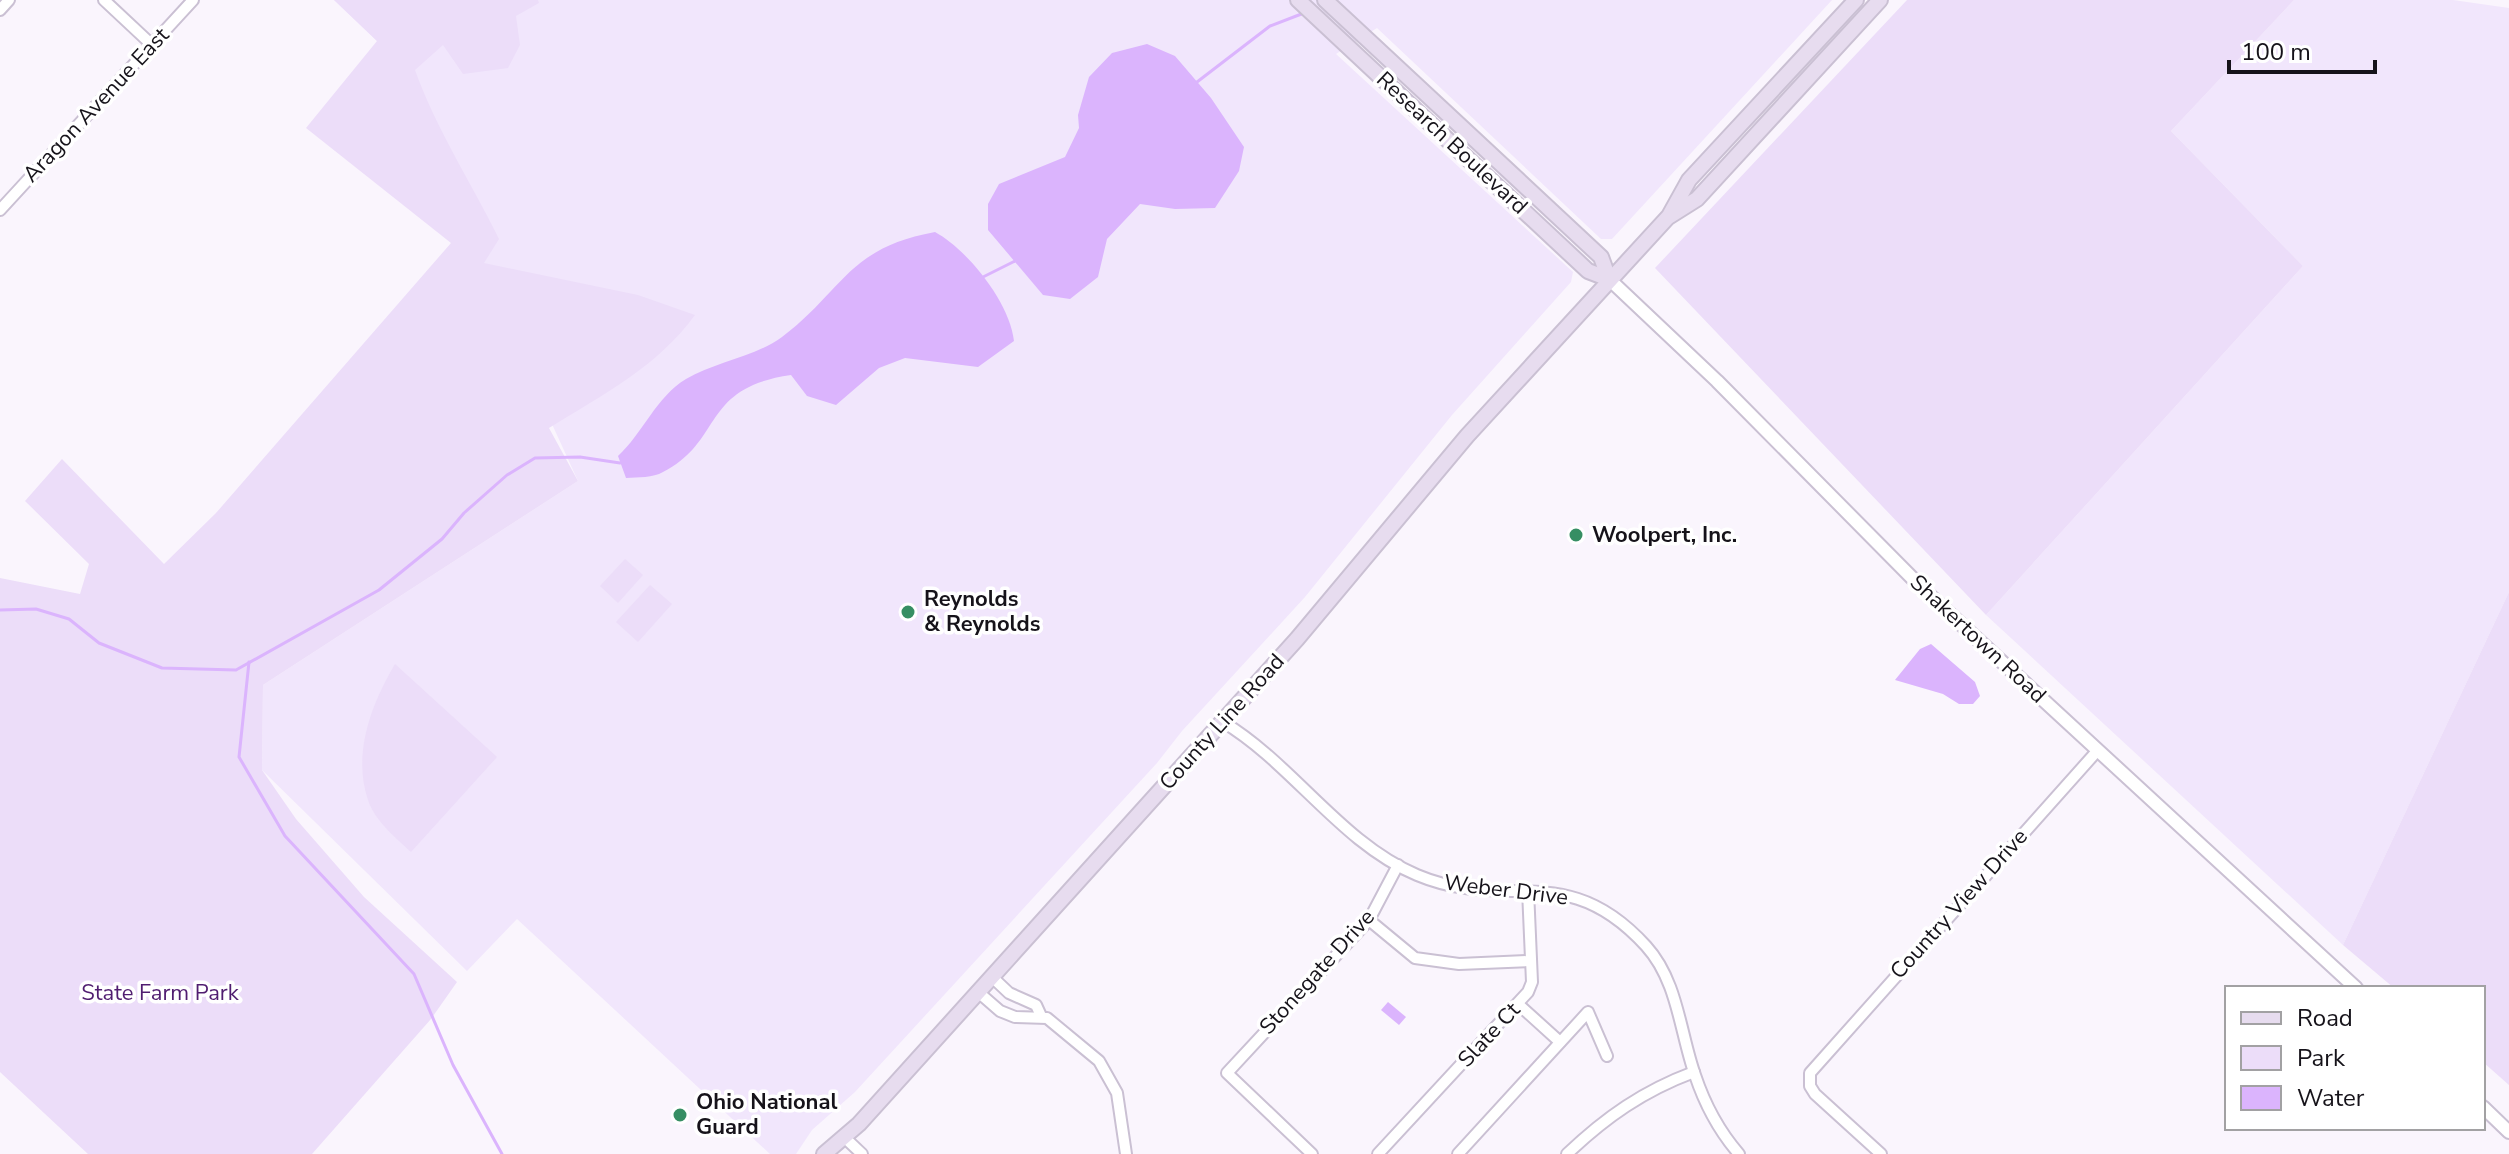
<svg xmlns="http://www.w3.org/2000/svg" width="2509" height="1154" font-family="'Nunito Sans',sans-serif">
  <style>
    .built { fill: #f1e6fc }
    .green { fill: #ecddf9 }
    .water { fill: #dbb4fd }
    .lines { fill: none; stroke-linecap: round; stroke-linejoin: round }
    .stream { stroke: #dbb4fd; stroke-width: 3 }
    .minor-casing { stroke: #cac0d3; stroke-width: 14 }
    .tertiary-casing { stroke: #cac0d3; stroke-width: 16 }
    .secondary-casing { stroke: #cac0d3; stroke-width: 18 }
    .minor { stroke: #fff; stroke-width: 10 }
    .tertiary { stroke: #fff; stroke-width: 12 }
    .secondary { stroke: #e7dcef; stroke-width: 14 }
    .poi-dot { fill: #368e63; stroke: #fff; stroke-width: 3 }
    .labels { text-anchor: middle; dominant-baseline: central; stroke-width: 7; stroke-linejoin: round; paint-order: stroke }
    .street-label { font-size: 22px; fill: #16131a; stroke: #fff }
    .poi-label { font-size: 22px; font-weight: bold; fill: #16131a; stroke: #fff; text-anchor: start }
    .park-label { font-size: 22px; fill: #501d70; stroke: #fff }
  </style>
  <rect width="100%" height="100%" fill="#faf5fd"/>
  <g class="built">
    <polygon points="334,0 1832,0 1612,239 1601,239 1377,28 1336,54 1573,272 1571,282 1452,415 1305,597 1182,731 1157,763 855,1092 812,1130 796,1154 770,1154 517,919 467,971 262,770 263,685 578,481 377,41"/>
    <polygon points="2294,0 2453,0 2509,8 2509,592 2343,945 1986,615 2303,266 2171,131"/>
  </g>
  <g class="green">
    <path d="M334,0H538L539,3L516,16L520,45L508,68L463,74L443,45L415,70C436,129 471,182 499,239L484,263L638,295L695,315C657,367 604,394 549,428L578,481L263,685L262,770L296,819L364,897L457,982L431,1019L312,1154H88L0,1072V578L80,594L89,564L25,501L62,459L164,564L216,513L451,243L306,128L377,41Z"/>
    <polygon points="1907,0 2294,0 2171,131 2303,266 1986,615 1655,268"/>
    <polygon points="625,559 643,575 618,603 600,586"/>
    <polygon points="650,585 672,604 638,642 616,622"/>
    <polygon points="2509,592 2509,1085 2483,1062 2483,988 2394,988 2343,945"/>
    <path d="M395,664L497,757L411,852C395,837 375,821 368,800C352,753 372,703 395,664Z"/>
  </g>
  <g class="water">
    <polygon points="1147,44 1175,56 1211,98 1244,147 1239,171 1215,208 1175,209 1140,204 1107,239 1098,277 1070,299 1043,295 988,230 988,204 999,184 1065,157 1079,128 1078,115 1089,77 1112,53"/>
    <path d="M935,232C968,250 1010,303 1014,341L978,367L905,358L879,368L836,405L807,396L791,375C700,388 724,441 663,472C653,478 638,477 626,478L618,456C643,433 656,397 686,379C715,362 755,357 782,337C843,291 847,248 935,232Z"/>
    <polygon points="1931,644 1975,682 1980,696 1973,704 1959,704 1943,694 1895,680 1920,649"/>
    <polygon points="1388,1002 1406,1017 1399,1025 1381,1010"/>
  </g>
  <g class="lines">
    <g class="stream">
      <polyline points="1197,82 1270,26 1304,13"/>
      <polyline points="981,278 1015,261"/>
      <polyline points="0,610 36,609 69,619 99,643 162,668 236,670 379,590 442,539 464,513 507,475 535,458 580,457 620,463"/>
      <polyline points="249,662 239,757 285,836 414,974 453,1065 502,1154"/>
    </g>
    <defs>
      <g id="minor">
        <polyline points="104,0 151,44"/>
        <polyline points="0,10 9,0"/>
        <polyline points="0,210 193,0"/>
        <path d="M1223,722C1293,764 1341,843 1417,875C1507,913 1566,858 1646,946C1678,981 1680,1033 1695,1075C1705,1105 1719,1131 1739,1154"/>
        <polyline points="1369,920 1415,958 1459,964 1529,961"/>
        <polyline points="991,976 1009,993 1036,1005 1041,1016"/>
        <polyline points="977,991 1000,1011 1015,1017 1047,1018 1099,1061 1117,1093 1126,1154"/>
        <polyline points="1518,1004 1560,1042"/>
        <polyline points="843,1136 862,1154"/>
        <polyline points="1312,1154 1227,1073 1369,920 1398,865"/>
        <polyline points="1378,1154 1528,992 1532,982 1528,890"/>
        <polyline points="1458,1154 1588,1012 1607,1056"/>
        <path d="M1567,1154C1606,1117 1643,1091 1694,1072"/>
        <polyline points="1881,1154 1815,1094 1810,1086 1810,1073 2098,750"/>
      </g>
      <g id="tertiary">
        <polyline points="1609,279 1717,381 1926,592 2356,988"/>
        <polyline points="2483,1107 2509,1132"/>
      </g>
      <g id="secondary">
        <polyline points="1298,0 1588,271 1609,279"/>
        <polyline points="1325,0 1601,257 1609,279"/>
        <polyline points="1670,216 1697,199 1880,0"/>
        <polyline points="824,1154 859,1124 1297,639 1467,436 1669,216 1689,180 1856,0"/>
      </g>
    </defs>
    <use href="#minor" class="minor-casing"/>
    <use href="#tertiary" class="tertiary-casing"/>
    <use href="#secondary" class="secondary-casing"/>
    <use href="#minor" class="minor"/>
    <use href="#tertiary" class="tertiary"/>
    <use href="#secondary" class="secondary"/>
  </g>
  <g class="poi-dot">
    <circle cx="1576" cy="535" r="8"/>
    <circle cx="908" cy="612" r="8"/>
    <circle cx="680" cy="1115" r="8"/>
  </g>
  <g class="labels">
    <g class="street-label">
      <text transform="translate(96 105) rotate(-47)">Aragon Avenue East</text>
      <text transform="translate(1452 143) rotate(43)">Research Boulevard</text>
      <text transform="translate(1978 639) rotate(43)">Shakertown Road</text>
      <text transform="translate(1222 722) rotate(-48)">County Line Road</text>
      <text transform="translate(1506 890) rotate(7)">Weber Drive</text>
      <text transform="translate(1959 904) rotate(-48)">Country View Drive</text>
      <text transform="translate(1317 972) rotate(-48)">Stonegate Drive</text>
      <text transform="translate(1489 1035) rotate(-47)">Slate Ct</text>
    </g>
    <g class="poi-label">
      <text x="1592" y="535">Woolpert, Inc.</text>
      <text x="924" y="599">Reynolds<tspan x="924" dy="25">&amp; Reynolds</tspan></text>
      <text x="696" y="1102">Ohio National<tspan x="696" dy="25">Guard</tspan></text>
    </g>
    <g class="park-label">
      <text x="160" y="993">State Farm Park</text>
    </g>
  </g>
  <rect x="2225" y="986" width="260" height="144" fill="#ffffff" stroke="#a2a1a3" stroke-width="2"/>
  <rect x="2241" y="1012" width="40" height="12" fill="#e7dcef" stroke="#a2a1a3" stroke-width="2"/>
  <text x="2297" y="1026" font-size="24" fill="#16131a">Road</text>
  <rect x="2241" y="1046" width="40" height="24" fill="#ecddf9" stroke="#a2a1a3" stroke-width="2"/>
  <text x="2297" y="1066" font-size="24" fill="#16131a">Park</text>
  <rect x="2241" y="1086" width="40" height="24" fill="#dbb4fd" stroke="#a2a1a3" stroke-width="2"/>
  <text x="2297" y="1106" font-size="24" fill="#16131a">Water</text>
  <path d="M2229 60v12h146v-12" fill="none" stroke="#16131a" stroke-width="4"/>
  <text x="2241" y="60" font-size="24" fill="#16131a" stroke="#ffffff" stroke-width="6" paint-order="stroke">100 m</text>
</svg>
